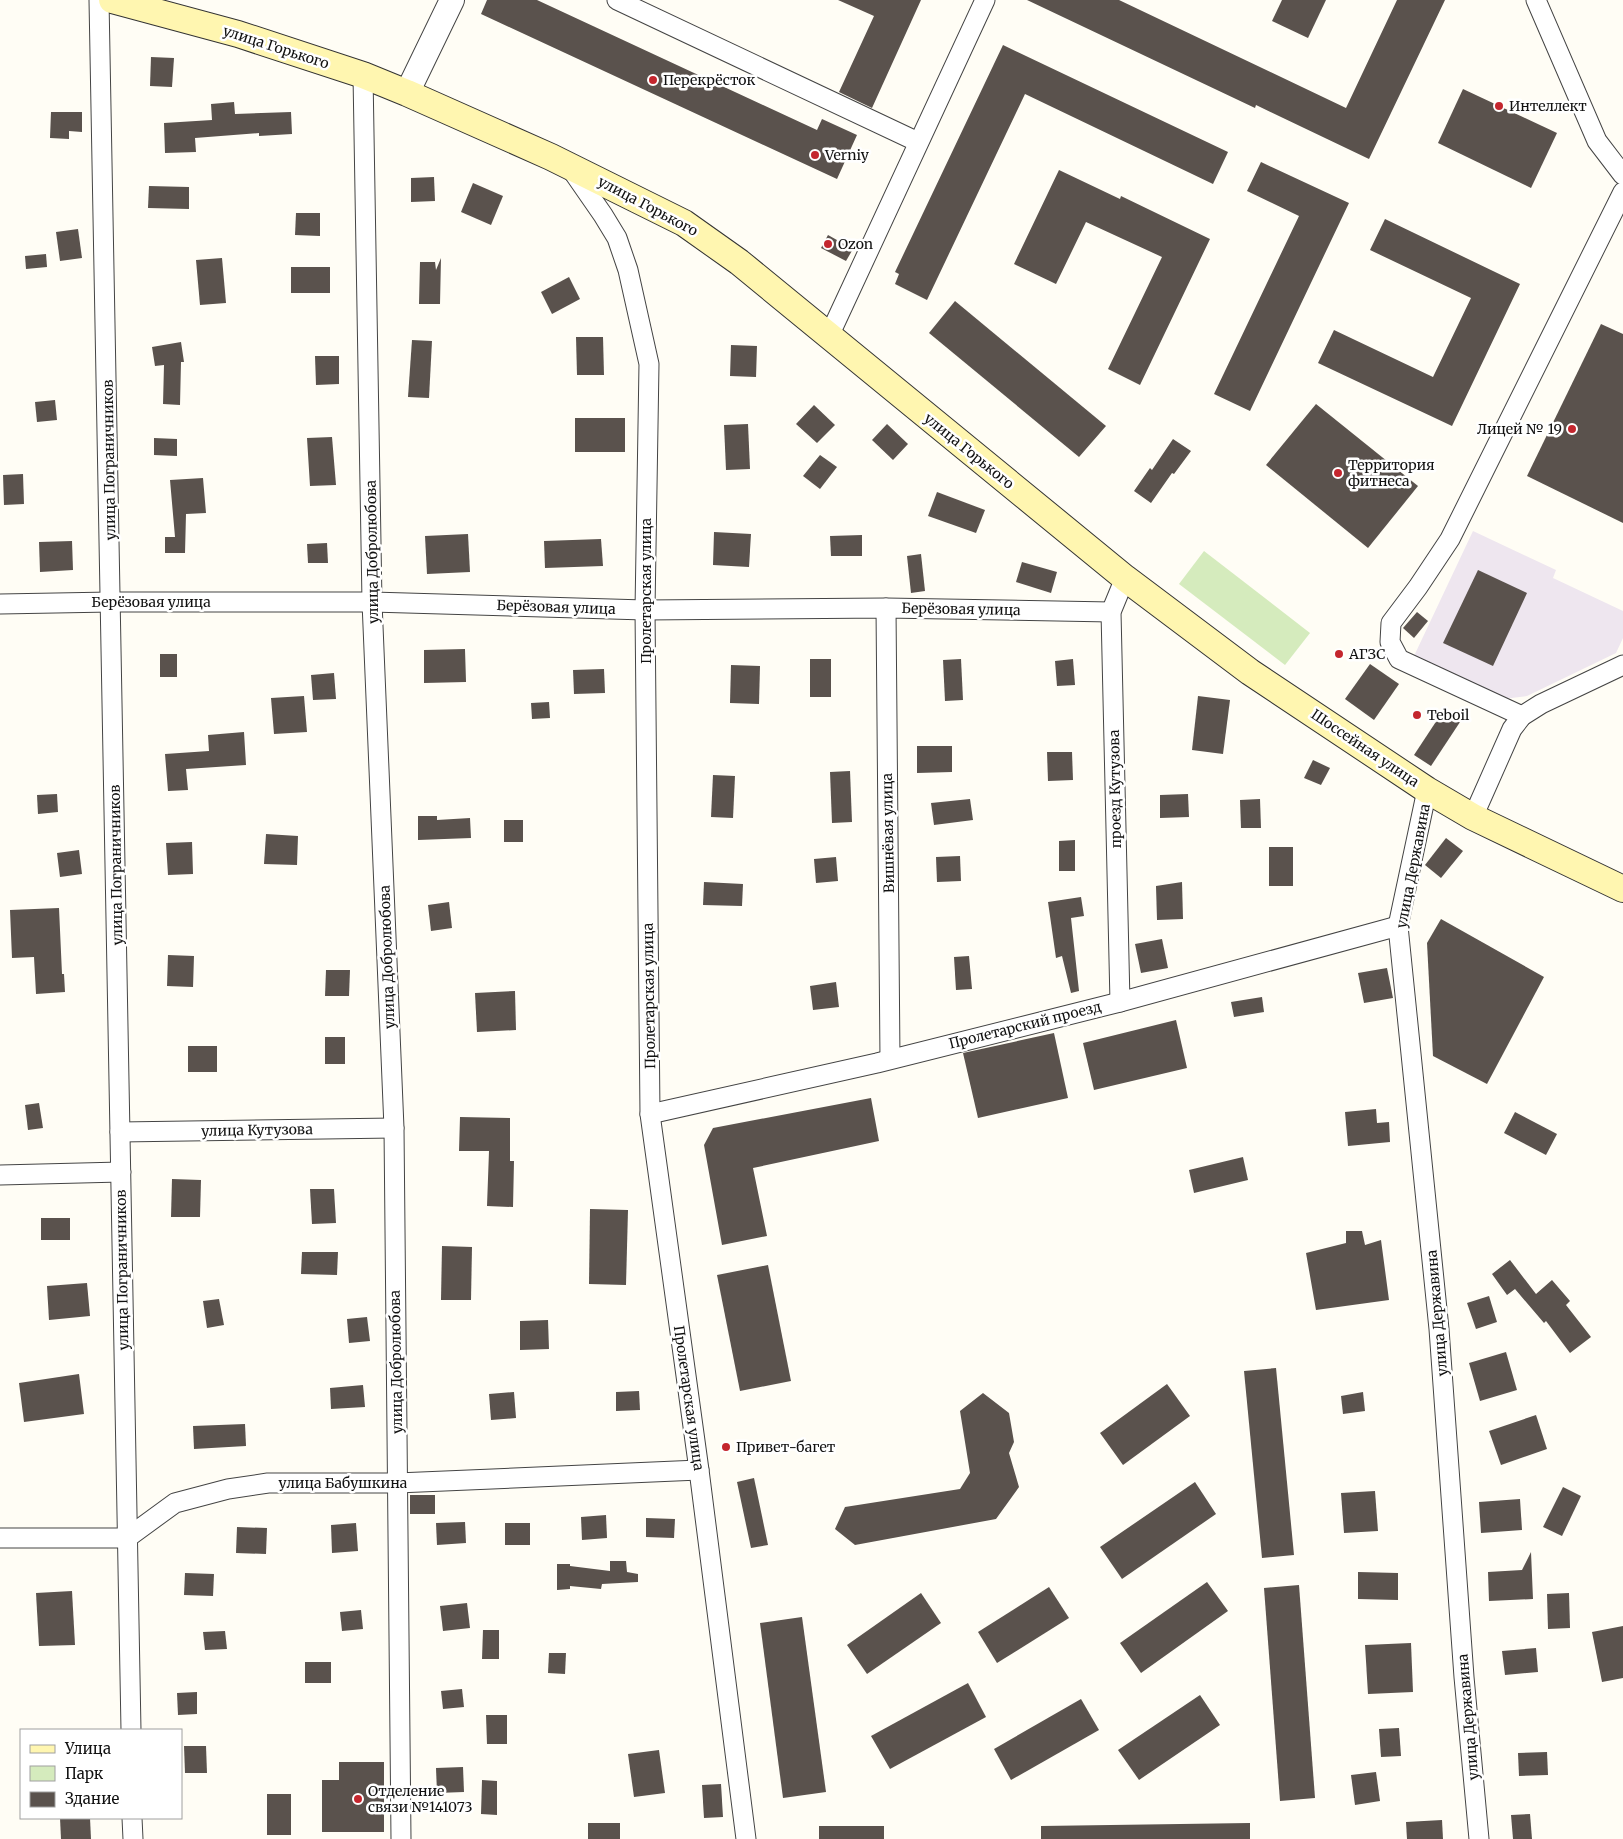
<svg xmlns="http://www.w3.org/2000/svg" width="1623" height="1839" font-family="Merriweather,serif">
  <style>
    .industrial { fill: #eee6ef }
    .green { fill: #d5ebbd }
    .building { fill: #5a524d }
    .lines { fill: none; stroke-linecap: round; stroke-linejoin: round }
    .minor-casing { stroke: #444; stroke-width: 21 }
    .tertiary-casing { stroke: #444; stroke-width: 26 }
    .secondary-casing { stroke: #333; stroke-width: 28 }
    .minor { stroke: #fff; stroke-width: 19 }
    .tertiary { stroke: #fff; stroke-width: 24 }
    .secondary { stroke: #fff6b0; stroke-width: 26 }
    .poi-dot { fill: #c4262e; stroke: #fff; stroke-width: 2 }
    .labels { text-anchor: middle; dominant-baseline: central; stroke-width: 5; stroke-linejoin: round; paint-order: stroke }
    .street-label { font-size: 14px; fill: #111; stroke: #fff }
    .poi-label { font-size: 14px; fill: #111; stroke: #fff; text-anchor: start }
  </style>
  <rect width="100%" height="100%" fill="#fffdf5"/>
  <polygon class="industrial" points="1473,531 1556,570 1553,578 1623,611 1623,638 1616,653 1527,696 1503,699 1414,656"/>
  <polygon class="green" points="1204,551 1310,633 1285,665 1179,584"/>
  <g class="building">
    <polygon points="487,0 537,0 817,130 822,119 857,135 837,179 481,14"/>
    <polygon points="838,0 921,0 872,108 839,92 874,16"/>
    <polygon points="1027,0 1119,0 1346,108 1397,0 1445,0 1369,159 1256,105 1255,108"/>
    <polygon points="1282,0 1326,0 1308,38 1272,21"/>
    <polygon points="1003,45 1228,152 1213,184 1025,94 927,300 895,284 899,274 895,272"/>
    <polygon points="151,57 174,58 172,87 150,86"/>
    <polygon points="1463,89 1557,133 1531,188 1438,143"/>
    <polygon points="234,102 235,114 291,112 292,134 259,136 259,133 195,138 196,152 165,153 164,123 212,120 211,104"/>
    <polygon points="51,112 82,112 82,132 69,131 69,139 50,138"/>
    <polygon points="1261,162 1349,203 1250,411 1214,394 1299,216 1247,191"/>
    <polygon points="1059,170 1120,199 1121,196 1210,239 1140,385 1108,369 1162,257 1086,222 1056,284 1014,264"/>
    <polygon points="434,177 435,201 411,202 411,178"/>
    <polygon points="473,183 503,196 491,225 461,212"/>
    <polygon points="149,186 189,187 189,209 148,208"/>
    <polygon points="296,213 320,213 320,236 295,235"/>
    <polygon points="1385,219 1520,284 1452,426 1318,363 1334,330 1433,377 1471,298 1370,250"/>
    <polygon points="78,229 82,258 60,261 56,232"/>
    <polygon points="828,235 853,249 846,261 821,248"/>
    <polygon points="46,254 47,267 26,269 25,256"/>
    <polygon points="222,258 226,303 200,305 196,260"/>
    <polygon points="441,258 440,304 419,304 420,262 435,262 436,270"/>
    <rect x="291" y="267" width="39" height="26"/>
    <polygon points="569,277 580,299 552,314 541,292"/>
    <polygon points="955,301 1106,426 1079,457 929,333"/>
    <polygon points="1601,324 1623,334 1623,523 1527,476"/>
    <polygon points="576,337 603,337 604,375 577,375"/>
    <polygon points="412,340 432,341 429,398 408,397"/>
    <polygon points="181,342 184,362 181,362 180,405 163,404 164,365 155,366 152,347"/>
    <polygon points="731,345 757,346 756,377 730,376"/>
    <polygon points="315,356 339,356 339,384 316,385"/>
    <polygon points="55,400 57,420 37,422 35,402"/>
    <polygon points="1316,404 1418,486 1368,548 1266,465"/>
    <polygon points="814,405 835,425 817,443 796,424"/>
    <rect x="575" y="418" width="50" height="34"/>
    <polygon points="748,424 750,469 726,470 724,425"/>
    <polygon points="887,424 908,444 893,460 872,440"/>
    <polygon points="332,437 336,485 310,486 307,438"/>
    <polygon points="154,438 177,439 177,456 154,455"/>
    <polygon points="1173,439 1191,451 1174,474 1172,473 1151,503 1134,491 1150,468 1152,470"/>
    <polygon points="820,455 837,467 820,489 803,476"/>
    <polygon points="23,474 24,504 4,505 3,475"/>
    <polygon points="203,478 206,513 186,514 185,553 165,553 165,537 175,537 170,480"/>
    <polygon points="937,492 985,510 976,533 928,516"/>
    <polygon points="714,532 751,534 749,567 713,565"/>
    <polygon points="468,534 470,572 427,574 425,536"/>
    <polygon points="862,535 862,556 831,556 830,536"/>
    <polygon points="601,539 603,566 545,568 544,541"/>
    <polygon points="72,541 73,570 40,572 39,542"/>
    <polygon points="327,543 328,563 308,563 307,544"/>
    <polygon points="921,554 925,591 911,593 907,556"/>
    <polygon points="1022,562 1057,572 1051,593 1016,582"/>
    <polygon points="1478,570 1527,593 1493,666 1443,643"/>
    <polygon points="1417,612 1428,621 1414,638 1403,628"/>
    <polygon points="465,649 466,682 424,683 424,650"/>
    <rect x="160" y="654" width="17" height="23"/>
    <rect x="810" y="659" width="21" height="38"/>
    <polygon points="961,659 963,700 945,701 943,660"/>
    <polygon points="1073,659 1075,685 1057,686 1055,661"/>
    <polygon points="1370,664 1399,684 1374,720 1345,699"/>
    <polygon points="731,665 760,666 759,704 730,703"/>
    <polygon points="604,669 605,693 574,694 573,670"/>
    <polygon points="334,673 336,699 313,700 311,675"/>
    <polygon points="304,696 307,732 274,734 271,698"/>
    <polygon points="1198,696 1230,700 1223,754 1192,750"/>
    <polygon points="549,702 550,718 532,719 531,703"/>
    <polygon points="1445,708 1462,719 1431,766 1414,755"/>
    <polygon points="244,732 246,765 186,769 188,790 168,791 165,754 209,751 208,735"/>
    <polygon points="917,746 952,746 952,772 917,773"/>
    <polygon points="1047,752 1072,752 1073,780 1048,781"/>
    <polygon points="1313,760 1330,768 1321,785 1304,778"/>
    <polygon points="850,771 852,822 832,823 830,772"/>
    <polygon points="713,775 735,776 733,818 711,817"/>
    <polygon points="57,794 58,812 38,814 37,795"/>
    <polygon points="1188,794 1189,817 1160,818 1160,795"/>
    <polygon points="970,799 973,820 934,825 931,803"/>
    <polygon points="1260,799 1261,828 1241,828 1240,800"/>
    <polygon points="418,816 437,816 437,820 470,818 471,838 418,840"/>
    <rect x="504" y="820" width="19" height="22"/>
    <polygon points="266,834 298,836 297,865 264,864"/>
    <polygon points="1446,838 1463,851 1441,878 1425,865"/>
    <polygon points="1075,840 1075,871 1059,871 1059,841"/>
    <polygon points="192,842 193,874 168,875 166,843"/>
    <rect x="1269" y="847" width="24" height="39"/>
    <polygon points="79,850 82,874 60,877 57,853"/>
    <polygon points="960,856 961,881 937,882 936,857"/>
    <polygon points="836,857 838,881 816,883 814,859"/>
    <polygon points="704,882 743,884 742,906 703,905"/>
    <polygon points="1182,882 1183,919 1157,920 1156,886"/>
    <polygon points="1081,897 1084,916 1071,918 1079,991 1071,993 1062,956 1056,958 1048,902"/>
    <polygon points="449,902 452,928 431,931 428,905"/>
    <polygon points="59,908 62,974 64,974 65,992 36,994 34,957 12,958 10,910"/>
    <polygon points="1441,919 1544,977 1487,1084 1433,1056 1427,943"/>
    <polygon points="1162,939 1168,968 1141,973 1135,944"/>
    <polygon points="168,955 194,956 193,987 167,986"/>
    <polygon points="969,956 972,989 956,990 954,957"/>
    <polygon points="1387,968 1393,998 1364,1003 1358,973"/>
    <polygon points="326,970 350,970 349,996 325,996"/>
    <polygon points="836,982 839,1007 813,1010 810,986"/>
    <polygon points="515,991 516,1030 477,1032 475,993"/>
    <polygon points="1262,997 1264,1012 1234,1017 1231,1002"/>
    <polygon points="1176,1020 1187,1068 1094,1090 1083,1043"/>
    <polygon points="1054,1033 1068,1098 978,1118 963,1053"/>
    <rect x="325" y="1037" width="20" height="27"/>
    <rect x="188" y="1046" width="29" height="26"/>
    <polygon points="871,1098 879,1141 753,1168 767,1236 722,1245 704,1145 713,1128"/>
    <polygon points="39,1103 43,1128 28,1130 25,1105"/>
    <polygon points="1376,1109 1377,1123 1389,1122 1390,1142 1348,1146 1345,1112"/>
    <polygon points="1515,1112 1557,1134 1546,1155 1504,1133"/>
    <polygon points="460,1117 510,1118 510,1161 514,1161 513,1207 487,1206 489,1151 459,1151"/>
    <polygon points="1243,1157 1248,1180 1194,1193 1189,1170"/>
    <polygon points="172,1179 201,1180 200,1217 171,1217"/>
    <polygon points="310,1189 334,1189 336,1223 312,1224"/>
    <polygon points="590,1209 628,1210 626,1285 589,1284"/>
    <rect x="41" y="1218" width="29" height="22"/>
    <polygon points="1346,1231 1362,1231 1365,1245 1381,1240 1389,1300 1316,1310 1306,1253 1346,1243"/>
    <polygon points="442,1246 472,1247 471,1300 441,1300"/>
    <polygon points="302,1252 338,1252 337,1275 301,1274"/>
    <polygon points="1510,1260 1536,1294 1552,1280 1570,1301 1566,1305 1591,1337 1570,1353 1546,1321 1544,1323 1515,1289 1507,1295 1492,1274"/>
    <polygon points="768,1265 791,1381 740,1391 717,1275"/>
    <polygon points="87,1283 90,1316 49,1320 47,1286"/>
    <polygon points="1489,1296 1497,1322 1476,1329 1467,1303"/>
    <polygon points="219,1299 224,1325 207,1328 203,1301"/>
    <polygon points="367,1317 370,1341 349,1343 347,1319"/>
    <polygon points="548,1320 549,1349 520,1350 520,1321"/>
    <polygon points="1506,1352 1517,1390 1480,1401 1469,1363"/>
    <polygon points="1276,1368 1294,1555 1262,1558 1244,1371"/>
    <polygon points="79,1374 84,1414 24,1422 19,1383"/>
    <polygon points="1167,1384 1190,1416 1123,1465 1100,1433"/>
    <polygon points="363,1385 365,1407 331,1409 330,1388"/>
    <polygon points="639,1391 640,1410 616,1411 616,1392"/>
    <polygon points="514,1392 516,1418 491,1420 489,1394"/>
    <polygon points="1363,1392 1365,1411 1343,1414 1341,1396"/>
    <polygon points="983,1393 1009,1413 1014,1442 1009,1453 1019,1487 996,1519 855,1545 835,1529 845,1507 960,1489 970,1473 960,1411"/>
    <polygon points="1536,1415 1547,1449 1501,1465 1489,1431"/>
    <polygon points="245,1424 246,1446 194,1449 193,1426"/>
    <polygon points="754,1478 768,1545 751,1548 737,1482"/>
    <polygon points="1195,1482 1216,1514 1122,1579 1100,1547"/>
    <polygon points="1563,1487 1581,1496 1562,1536 1543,1527"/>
    <polygon points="1375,1491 1378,1531 1344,1533 1341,1493"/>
    <rect x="410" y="1495" width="25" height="19"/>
    <polygon points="1520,1499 1522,1530 1481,1533 1479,1502"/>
    <polygon points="606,1515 607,1538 582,1540 581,1517"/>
    <polygon points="646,1518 675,1519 674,1538 646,1537"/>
    <polygon points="465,1522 466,1543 437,1545 436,1523"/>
    <polygon points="356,1523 358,1551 332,1553 331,1525"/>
    <rect x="505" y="1523" width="25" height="22"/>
    <polygon points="237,1527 267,1528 266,1554 236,1553"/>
    <polygon points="1531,1552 1533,1599 1489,1601 1488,1572 1522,1570"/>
    <polygon points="610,1561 626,1561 627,1572 638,1574 638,1582 602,1584 601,1589 570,1586 570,1589 557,1590 557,1564 570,1564 570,1566 610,1571"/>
    <polygon points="1358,1572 1398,1573 1398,1600 1358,1599"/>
    <polygon points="185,1573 214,1574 213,1596 184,1595"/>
    <polygon points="1207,1582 1228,1611 1141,1673 1120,1643"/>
    <polygon points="1299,1585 1315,1798 1280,1801 1264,1588"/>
    <polygon points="1049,1587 1069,1618 997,1663 978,1632"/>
    <polygon points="72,1591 75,1645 39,1646 36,1593"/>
    <polygon points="921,1593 941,1623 867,1674 847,1645"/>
    <polygon points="1569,1593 1570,1628 1548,1629 1547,1594"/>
    <polygon points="467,1603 470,1628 443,1631 440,1606"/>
    <polygon points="361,1610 363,1629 342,1631 340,1612"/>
    <polygon points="802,1617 826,1792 783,1798 760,1623"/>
    <polygon points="1623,1626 1623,1678 1602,1682 1592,1632"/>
    <polygon points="483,1630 499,1630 499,1659 482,1659"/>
    <polygon points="225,1631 227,1649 205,1650 203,1632"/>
    <polygon points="1411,1643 1413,1692 1368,1694 1365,1645"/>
    <polygon points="1536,1648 1538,1672 1505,1675 1502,1651"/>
    <polygon points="549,1653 566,1653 565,1674 548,1673"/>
    <rect x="305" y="1662" width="26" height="21"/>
    <polygon points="968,1683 986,1717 890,1769 871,1736"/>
    <polygon points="462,1689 464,1707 443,1709 441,1691"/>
    <polygon points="197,1692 197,1714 178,1715 177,1693"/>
    <polygon points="1200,1695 1220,1725 1139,1780 1118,1750"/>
    <polygon points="1081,1699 1099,1730 1011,1780 994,1749"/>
    <polygon points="486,1715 507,1715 507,1744 487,1744"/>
    <polygon points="1399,1728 1401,1756 1381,1757 1379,1729"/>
    <polygon points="184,1746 206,1746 207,1773 185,1773"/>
    <polygon points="659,1750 665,1793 634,1797 628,1754"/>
    <polygon points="1547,1752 1548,1775 1519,1776 1518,1753"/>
    <polygon points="339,1762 384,1762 384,1832 322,1832 322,1780 339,1780"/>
    <polygon points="463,1767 464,1792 437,1793 436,1768"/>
    <polygon points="1376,1772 1380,1801 1355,1805 1351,1775"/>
    <polygon points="482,1780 497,1781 497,1815 481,1814"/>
    <polygon points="721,1784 723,1817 704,1818 702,1785"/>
    <rect x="267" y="1794" width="24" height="41"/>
    <polygon points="1530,1814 1532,1839 1513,1839 1511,1815"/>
    <polygon points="60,1818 90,1818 91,1839 61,1839"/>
    <polygon points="1442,1820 1443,1839 1407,1839 1406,1822"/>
    <rect x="588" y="1823" width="32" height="16"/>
    <polygon points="1250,1823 1250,1839 1041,1839 1041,1826"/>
    <rect x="819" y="1826" width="65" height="13"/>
  </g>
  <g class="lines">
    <defs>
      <g id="minor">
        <polyline points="99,0 131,1730"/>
        <polyline points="617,0 918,142"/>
        <polyline points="1536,0 1597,141 1623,175"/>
        <polyline points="363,75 372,602 394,1128 401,1839"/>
        <polyline points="569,166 603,215 617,238 628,270 649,364 645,610 650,1114 699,1470 746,1839"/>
        <polyline points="829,336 985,0"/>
        <polyline points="0,604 111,602 372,602 645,610 886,608 1111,612"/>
        <polyline points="886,608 890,1059"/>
        <polyline points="1522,716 1399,659 1390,642 1391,623 1418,587 1450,539 1623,192"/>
        <polyline points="1427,790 1398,926 1439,1329 1464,1677 1479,1839"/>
        <polyline points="1473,817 1512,729 1522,716 1541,704 1623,665"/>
        <polyline points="1120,1002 1111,612 1125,578"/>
        <polyline points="650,1114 877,1063 1120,1002 1398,926"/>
        <polyline points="120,1132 394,1128"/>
        <polyline points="0,1175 121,1172"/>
        <polyline points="0,1538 127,1538 175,1503 228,1489 268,1483 397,1483 699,1470"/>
        <polyline points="132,1818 133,1839"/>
      </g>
      <polyline id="tertiary" points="407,93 452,0"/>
      <polyline id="secondary" points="112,0 238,34 363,75 407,93 551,157 684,223 739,262 1125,578 1250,672 1427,790 1473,817 1623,889"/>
    </defs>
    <use href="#minor" class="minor-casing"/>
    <use href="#tertiary" class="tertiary-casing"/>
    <use href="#secondary" class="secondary-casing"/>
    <use href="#minor" class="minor"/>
    <use href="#tertiary" class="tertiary"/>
    <use href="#secondary" class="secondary"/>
  </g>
  <g class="poi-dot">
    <circle cx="653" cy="80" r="5"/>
    <circle cx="1499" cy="106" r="5"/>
    <circle cx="815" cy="155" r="5"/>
    <circle cx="828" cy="244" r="5"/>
    <circle cx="1572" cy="429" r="5"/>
    <circle cx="1338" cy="473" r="5"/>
    <circle cx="1339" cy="654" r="5"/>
    <circle cx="1417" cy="715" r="5"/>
    <circle cx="726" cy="1447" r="5"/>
    <circle cx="358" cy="1799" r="5"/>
  </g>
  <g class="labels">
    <g class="street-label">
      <text transform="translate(276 47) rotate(18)">улица Горького</text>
      <text transform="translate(648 206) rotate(28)">улица Горького</text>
      <text transform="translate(969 451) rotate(39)">улица Горького</text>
      <text transform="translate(109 460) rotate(-91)">улица Пограничников</text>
      <text transform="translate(372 552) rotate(-91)">улица Добролюбова</text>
      <text transform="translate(646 591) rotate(-90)">Пролетарская улица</text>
      <text x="151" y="602">Берёзовая улица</text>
      <text transform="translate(556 607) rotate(2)">Берёзовая улица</text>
      <text transform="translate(961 609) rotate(1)">Берёзовая улица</text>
      <text transform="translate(1365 748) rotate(34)">Шоссейная улица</text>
      <text transform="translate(1115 789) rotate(-91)">проезд Кутузова</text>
      <text transform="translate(888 833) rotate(-91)">Вишнёвая улица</text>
      <text transform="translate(116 865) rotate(-91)">улица Пограничников</text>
      <text transform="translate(1413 866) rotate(-79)">улица Державина</text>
      <text transform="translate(387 957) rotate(-92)">улица Добролюбова</text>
      <text transform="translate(649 996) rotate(-91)">Пролетарская улица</text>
      <text transform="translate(1025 1025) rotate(-14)">Пролетарский проезд</text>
      <text transform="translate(257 1130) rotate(-1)">улица Кутузова</text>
      <text transform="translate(122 1270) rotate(-91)">улица Пограничников</text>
      <text transform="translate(1437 1313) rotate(-95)">улица Державина</text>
      <text transform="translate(396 1362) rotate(-91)">улица Добролюбова</text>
      <text transform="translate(689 1398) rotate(82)">Пролетарская улица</text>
      <text x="343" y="1483">улица Бабушкина</text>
      <text transform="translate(1468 1717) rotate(-95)">улица Державина</text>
    </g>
    <g class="poi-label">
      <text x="663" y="80">Перекрёсток</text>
      <text x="1509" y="106">Интеллект</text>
      <text x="825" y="155">Verniy</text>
      <text x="838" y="244">Ozon</text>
      <text x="1562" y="429" text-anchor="end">Лицей № 19</text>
      <text x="1348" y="465">Территория<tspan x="1348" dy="16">фитнеса</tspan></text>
      <text x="1349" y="654">АГЗС</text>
      <text x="1427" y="715">Teboil</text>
      <text x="736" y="1447">Привет-багет</text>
      <text x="368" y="1791">Отделение<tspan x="368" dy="16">связи №141073</tspan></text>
    </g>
  </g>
  <rect x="20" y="1729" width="162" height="90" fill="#ffffff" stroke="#a0a0a0"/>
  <rect x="30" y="1745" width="25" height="8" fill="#fff6b0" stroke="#a0a0a0"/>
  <text x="65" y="1754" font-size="15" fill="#111111">Улица</text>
  <rect x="30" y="1766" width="25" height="15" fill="#d5ebbd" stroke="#a0a0a0"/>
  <text x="65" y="1779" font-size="15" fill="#111111">Парк</text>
  <rect x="30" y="1792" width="25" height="15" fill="#5a524d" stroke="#a0a0a0"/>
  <text x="65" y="1804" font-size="15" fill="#111111">Здание</text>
</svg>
